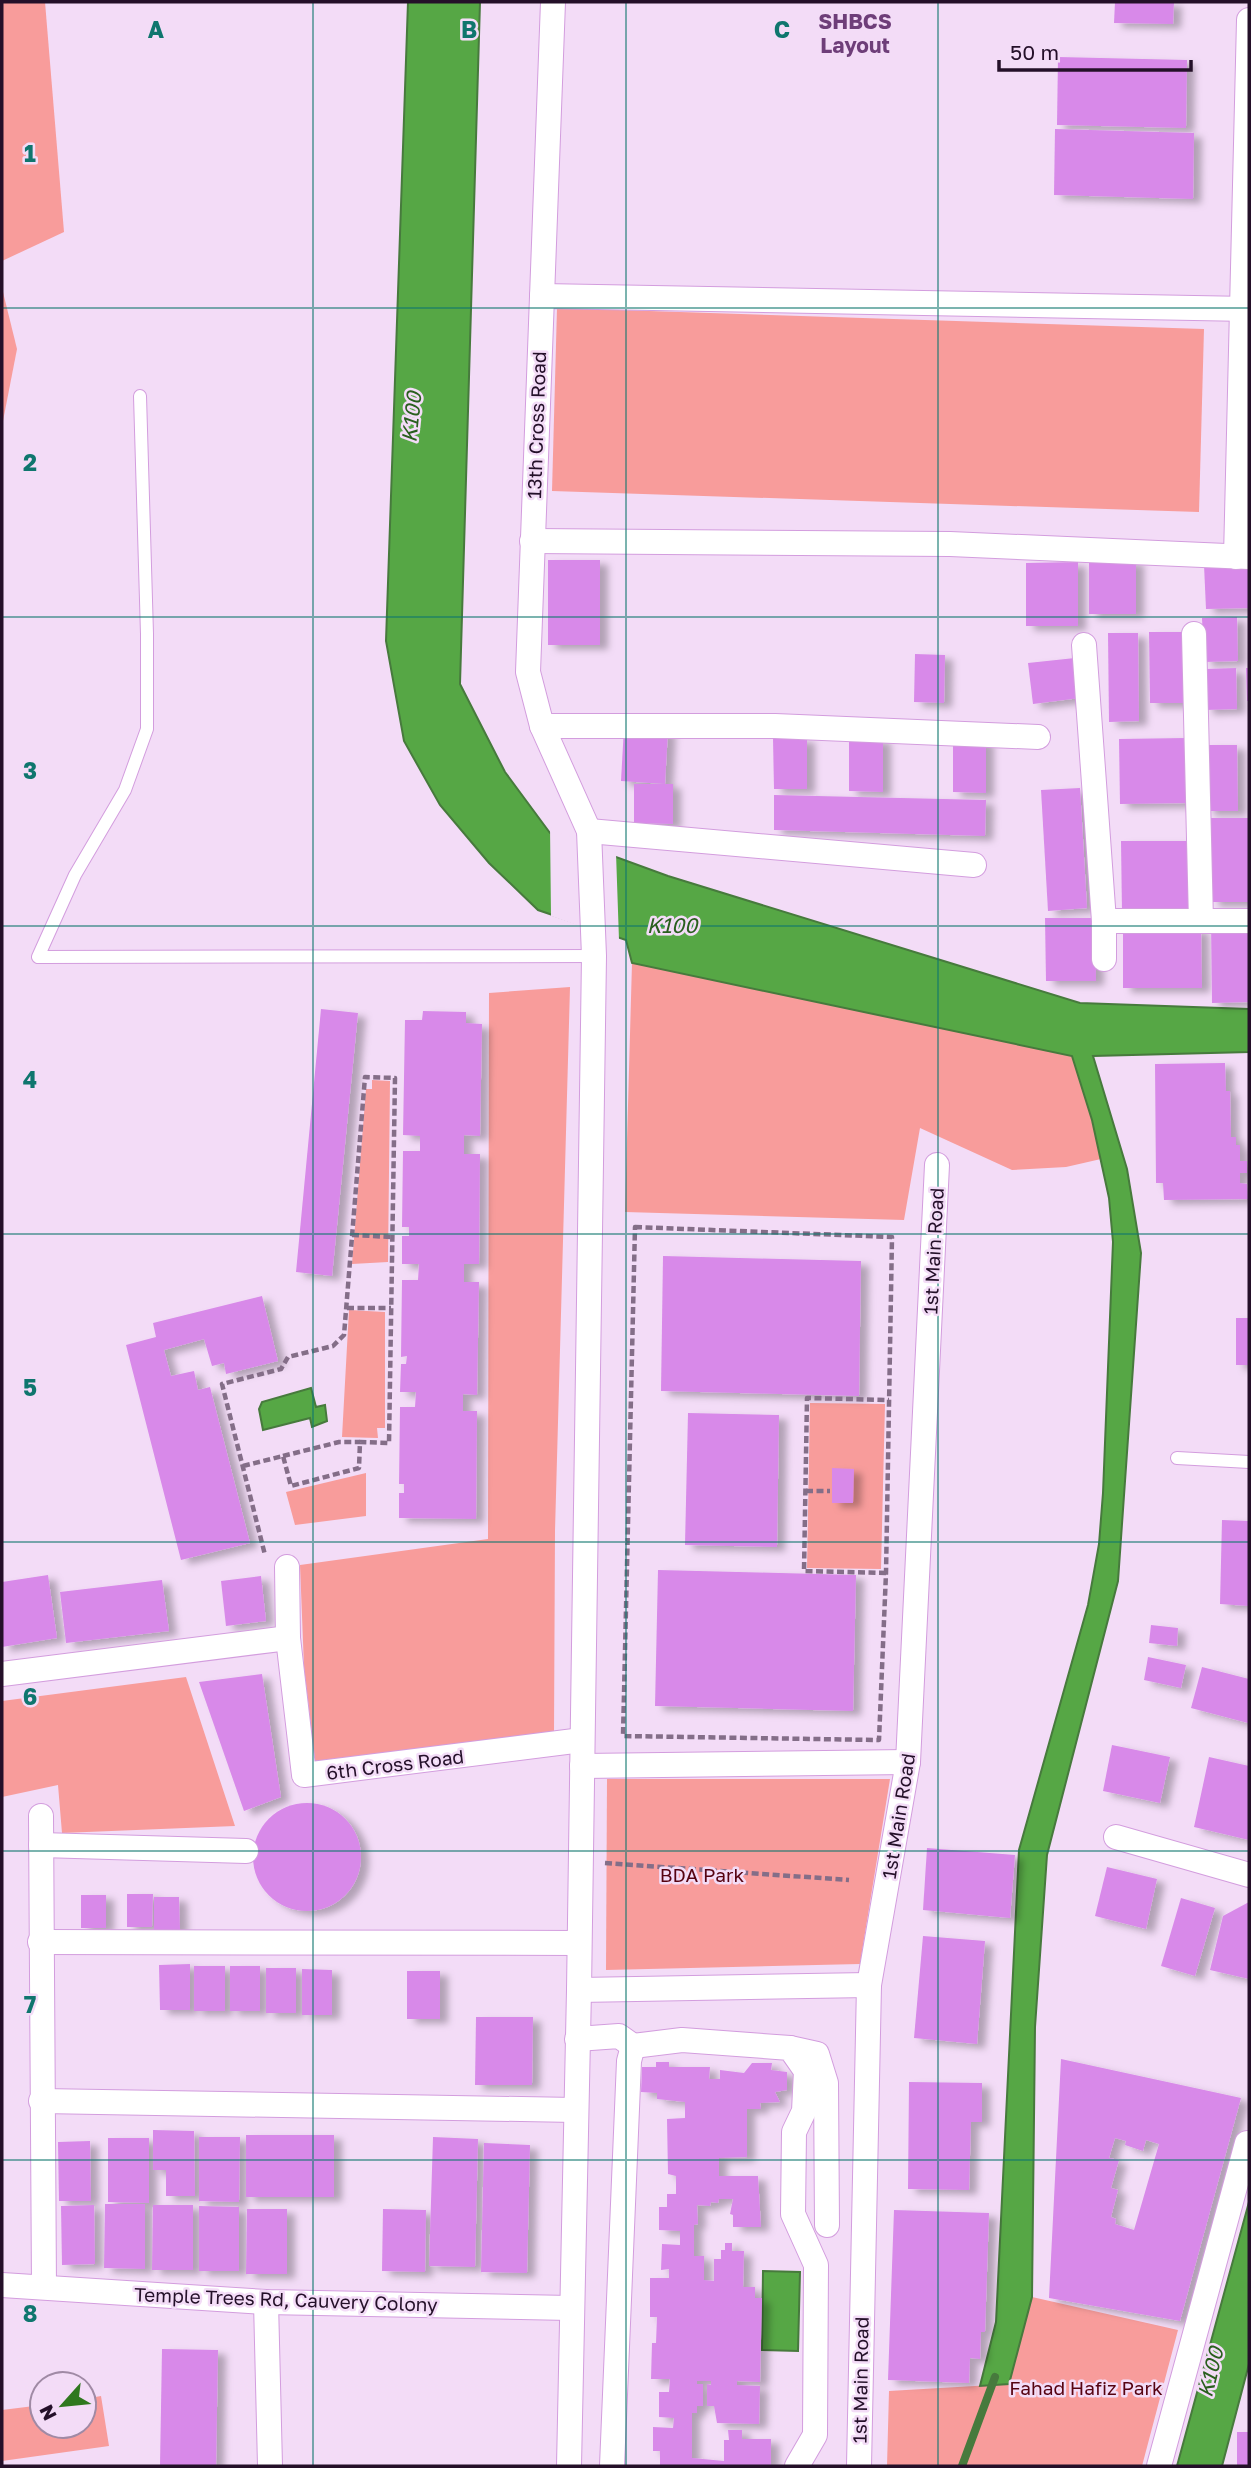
<svg xmlns="http://www.w3.org/2000/svg" width="1251" height="2468" font-family="'Golos Text',sans-serif">
  <style>
    .green { fill: #f89c9b }
    .water { fill: #56a745; stroke: #477a3d; stroke-width: 2 }
    .pier { fill: #f3dcf7 }
    .lines { fill: none; stroke-linecap: round; stroke-linejoin: round }
    .stream { stroke: #477a3d; stroke-width: 8 }
    .building { fill: #d889e9; fill-rule: evenodd; filter: url(#shadow) }
    .lane-casing { stroke: #d39dde; stroke-width: 14 }
    .street-casing { stroke: #d39dde; stroke-width: 26 }
    .path { stroke: #846e88; stroke-width: 4.5; stroke-dasharray: 7 3.5; stroke-linecap: butt }
    .lane { stroke: #fff; stroke-width: 12 }
    .street { stroke: #fff; stroke-width: 24 }
    .grid { fill: none; stroke: #0f766e; stroke-width: 2; stroke-opacity: 0.55 }
    .labels { text-anchor: middle; dominant-baseline: central; stroke-width: 5; stroke-linejoin: round; paint-order: stroke }
    .street-label { font-size: 19px; fill: #241029; stroke: #f3dcf7 }
    .park-label { font-size: 19px; fill: #560311; stroke: #f3dcf7 }
    .neighbourhood-label { font-size: 21px; font-weight: bold; fill: #6e3e79; stroke: #f3dcf7 }
    .water-label { font-size: 21px; font-style: italic; fill: #295f1e; stroke: #f3dcf7 }
    .grid-label { font-size: 23px; text-anchor: middle; font-weight: bold; fill: #0f766e; stroke: #f3dcf7; stroke-width: 5; stroke-linejoin: round; paint-order: stroke }
  </style>
  <defs>
    <filter id="shadow"><feDropShadow dx="8" dy="4.5" stdDeviation="3.5" flood-color="#0004"/></filter>
  </defs>
  <rect width="100%" height="100%" fill="#f3dcf7"/>
  <g class="green">
    <polygon points="2,2 45,2 64,232 2,261"/>
    <polygon points="2,288 17,349 2,426"/>
    <polygon points="557,308 1204,329 1199,512 552,491"/>
    <polygon points="632,963 1072,1056 1085,1094 1101,1159 1066,1167 1012,1170 920,1128 904,1220 625,1212"/>
    <polygon points="570,987 555,1531 554,1732 315,1761 304,1667 300,1565 488,1539 489,993"/>
    <polygon points="372,1080 390,1081 388,1262 352,1264 366,1089 372,1089"/>
    <polygon points="349,1310 385,1312 385,1428 377,1428 378,1438 342,1437"/>
    <polygon points="810,1403 885,1404 881,1569 807,1568"/>
    <polygon points="366,1473 366,1516 295,1525 286,1492"/>
    <polygon points="186,1677 235,1826 62,1833 58,1785 2,1797 2,1701"/>
    <polygon points="607,1779 890,1779 860,1964 606,1970"/>
    <polygon points="1032,2297 1178,2330 1142,2466 887,2466 889,2391 1009,2384"/>
    <polygon points="101,2396 109,2446 2,2461 2,2410 42,2405 42,2426 84,2426 84,2399"/>
  </g>
  <g class="water">
    <polygon points="408,2 480,2 460,684 505,772 550,833 668,876 1080,1003 1249,1009 1249,1052 1093,1056 1127,1169 1141,1253 1118,1581 1047,1855 1035,2027 1032,2297 1009,2384 980,2386 996,2322 1019,1850 1088,1605 1099,1544 1103,1493 1113,1242 1109,1198 1092,1120 1072,1056 632,963 626,940 538,910 489,863 440,805 404,741 386,641"/>
    <polygon points="311,1388 316,1407 325,1405 327,1421 312,1427 310,1418 263,1430 259,1409 262,1402"/>
    <polygon points="1249,2202 1249,2364 1222,2466 1177,2466"/>
    <polygon points="763,2271 800,2272 798,2351 762,2350"/>
  </g>
  <polygon class="pier" points="550,826 553,830 616,853 619,940 551,916"/>
  <g class="lines">
    <polyline class="stream" points="962,2466 995,2377"/>
  </g>
  <g class="building">
    <polygon points="1115,2 1174,2 1173,24 1114,23"/>
    <polygon points="1058,57 1187,60 1186,128 1057,125"/>
    <polygon points="1055,129 1194,133 1193,199 1054,195"/>
    <rect x="548" y="560" width="52" height="85"/>
    <rect x="1089" y="560" width="47" height="54"/>
    <polygon points="1078,562 1078,626 1026,626 1026,563"/>
    <polygon points="1249,564 1249,608 1206,609 1204,565"/>
    <polygon points="1237,617 1238,661 1204,662 1202,618"/>
    <polygon points="1149,632 1192,632 1193,703 1150,703"/>
    <polygon points="1108,633 1138,633 1139,721 1109,722"/>
    <polygon points="915,654 945,655 944,703 914,702"/>
    <polygon points="1075,658 1080,698 1033,704 1028,663"/>
    <polygon points="1236,668 1237,709 1205,710 1204,669"/>
    <polygon points="1246,668 1249,668 1249,701 1247,701"/>
    <polygon points="624,727 668,730 665,784 621,781"/>
    <polygon points="773,738 807,738 807,789 774,789"/>
    <polygon points="883,738 883,792 849,791 849,739"/>
    <polygon points="1186,738 1187,803 1120,804 1119,739"/>
    <polygon points="953,739 986,739 986,793 953,792"/>
    <polygon points="1206,745 1237,745 1238,811 1206,811"/>
    <polygon points="634,784 673,784 673,824 634,823"/>
    <polygon points="1080,788 1087,908 1048,911 1041,790"/>
    <polygon points="774,795 986,800 985,836 774,830"/>
    <polygon points="1210,818 1249,818 1249,902 1211,902"/>
    <polygon points="1121,841 1193,841 1194,913 1122,913"/>
    <polygon points="1045,918 1095,918 1096,981 1046,981"/>
    <polygon points="1249,921 1249,1002 1212,1003 1211,922"/>
    <polygon points="1123,927 1201,928 1202,988 1123,988"/>
    <polygon points="321,1009 358,1013 332,1276 296,1272"/>
    <polygon points="423,1011 466,1012 466,1023 482,1024 480,1136 464,1135 464,1154 480,1154 479,1264 464,1264 464,1282 479,1282 477,1395 463,1394 463,1411 477,1411 476,1519 399,1518 399,1493 404,1493 404,1484 399,1484 400,1407 415,1407 416,1392 400,1392 401,1364 406,1364 407,1356 401,1357 402,1280 418,1280 419,1264 402,1264 402,1236 409,1236 409,1227 402,1227 403,1151 420,1151 420,1136 403,1135 405,1020 422,1020"/>
    <polygon points="1225,1063 1226,1091 1230,1091 1231,1137 1236,1137 1236,1145 1240,1145 1240,1161 1247,1161 1247,1173 1240,1173 1240,1183 1247,1184 1248,1199 1164,1200 1163,1183 1156,1183 1155,1064"/>
    <polygon points="663,1256 861,1261 859,1396 661,1391"/>
    <polygon points="262,1296 278,1361 226,1374 224,1363 212,1366 204,1339 164,1350 171,1376 194,1371 198,1390 210,1387 250,1543 181,1560 126,1345 156,1337 153,1323"/>
    <rect x="1236" y="1318" width="13" height="47"/>
    <polygon points="688,1413 779,1415 777,1547 685,1545"/>
    <polygon points="832,1468 854,1469 853,1503 832,1503"/>
    <polygon points="1222,1520 1249,1521 1249,1606 1220,1604"/>
    <polygon points="658,1570 856,1575 853,1711 655,1706"/>
    <polygon points="48,1575 57,1638 2,1647 2,1582"/>
    <polygon points="261,1576 266,1621 226,1626 221,1581"/>
    <polygon points="162,1580 169,1631 66,1643 60,1592"/>
    <polygon points="1151,1625 1178,1628 1177,1646 1149,1643"/>
    <polygon points="1148,1657 1186,1665 1181,1688 1144,1680"/>
    <polygon points="1202,1667 1249,1679 1248,1723 1191,1708"/>
    <polygon points="262,1674 281,1797 244,1811 199,1682"/>
    <polygon points="1112,1745 1170,1757 1160,1803 1103,1791"/>
    <polygon points="1209,1757 1249,1766 1249,1840 1194,1827"/>
    <circle cx="307" cy="1857" r="54"/>
    <polygon points="927,1848 1015,1855 1010,1918 923,1910"/>
    <polygon points="1107,1867 1157,1879 1146,1929 1095,1916"/>
    <polygon points="127,1894 153,1894 152,1927 127,1927"/>
    <rect x="81" y="1895" width="25" height="33"/>
    <polygon points="154,1897 179,1897 180,1930 154,1930"/>
    <polygon points="1181,1898 1215,1908 1195,1976 1161,1966"/>
    <polygon points="1249,1902 1249,1979 1210,1970 1223,1916"/>
    <polygon points="923,1936 985,1941 977,2044 914,2038"/>
    <polygon points="190,1964 190,2010 160,2010 159,1965"/>
    <rect x="194" y="1966" width="31" height="45"/>
    <rect x="230" y="1966" width="30" height="45"/>
    <rect x="266" y="1968" width="30" height="45"/>
    <polygon points="302,1969 332,1970 332,2015 302,2015"/>
    <rect x="407" y="1971" width="33" height="48"/>
    <polygon points="476,2017 533,2017 532,2085 475,2085"/>
    <path d="M1061,2059L1241,2098L1180,2321L1049,2298ZM1115,2138L1126,2141L1125,2145L1143,2151L1146,2140L1159,2144L1134,2230L1115,2224L1116,2219L1111,2217L1118,2190L1111,2188L1119,2160L1109,2158Z"/>
    <polygon points="656,2062 669,2062 669,2067 710,2067 709,2079 720,2079 720,2070 744,2073 752,2063 772,2063 771,2070 787,2072 787,2090 775,2092 780,2102 760,2103 761,2109 747,2109 747,2157 719,2158 719,2176 758,2176 761,2227 733,2227 733,2215 730,2214 733,2199 719,2199 718,2203 711,2202 710,2206 697,2205 698,2224 694,2225 694,2256 704,2256 704,2280 714,2281 714,2259 721,2259 721,2250 725,2250 725,2243 732,2243 732,2251 744,2251 743,2287 755,2287 755,2298 762,2298 760,2382 737,2381 737,2385 760,2386 759,2424 717,2423 714,2406 707,2406 707,2384 711,2385 711,2381 697,2381 697,2384 703,2384 703,2406 697,2406 697,2413 692,2413 692,2458 724,2461 724,2440 729,2440 728,2430 742,2430 742,2439 771,2439 771,2466 660,2466 660,2451 653,2451 653,2427 673,2428 674,2418 659,2417 659,2392 669,2392 670,2379 651,2379 652,2343 656,2343 657,2317 650,2317 650,2278 669,2278 669,2269 661,2270 662,2244 680,2245 680,2231 659,2230 659,2207 667,2207 667,2194 676,2194 676,2176 668,2174 667,2119 685,2118 685,2102 657,2099 657,2093 641,2092 642,2067 656,2067"/>
    <polygon points="909,2082 982,2083 982,2122 971,2122 969,2190 908,2189"/>
    <polygon points="153,2130 194,2131 195,2196 166,2196 166,2170 153,2170"/>
    <rect x="246" y="2135" width="88" height="62"/>
    <polygon points="199,2137 240,2137 239,2202 199,2201"/>
    <polygon points="433,2137 478,2139 475,2267 429,2266"/>
    <polygon points="108,2138 149,2138 149,2203 108,2202"/>
    <polygon points="90,2141 91,2201 59,2201 58,2142"/>
    <polygon points="484,2143 530,2145 527,2273 481,2272"/>
    <polygon points="105,2204 145,2204 145,2269 104,2268"/>
    <polygon points="94,2205 95,2264 62,2265 61,2206"/>
    <polygon points="153,2205 193,2205 193,2270 152,2270"/>
    <polygon points="199,2206 239,2207 239,2271 199,2271"/>
    <polygon points="247,2209 287,2209 287,2274 246,2274"/>
    <polygon points="383,2209 426,2210 425,2272 382,2271"/>
    <polygon points="894,2210 989,2213 985,2332 981,2332 980,2359 970,2358 969,2383 888,2380"/>
    <polygon points="162,2349 218,2350 216,2466 160,2466"/>
    <rect x="1237" y="2432" width="12" height="34"/>
  </g>
  <g class="lines">
    <defs>
      <g id="lane">
        <polyline points="140,396 147,634 147,729 125,790 75,875 38,957 594,956"/>
        <polyline points="1177,1458 1249,1462"/>
      </g>
      <g id="street">
        <polyline points="553,2 528,672 542,726 589,831 594,956 579,1990 569,2466"/>
        <polyline points="542,296 1249,309"/>
        <polyline points="532,541 950,544 1249,557"/>
        <polyline points="1236,557 1249,20"/>
        <polyline points="1194,634 1201,921"/>
        <polyline points="1084,645 1104,921 1249,921"/>
        <polyline points="542,726 775,726 1038,737"/>
        <polyline points="589,831 974,865"/>
        <polyline points="1104,921 1104,959"/>
        <polyline points="287,1567 288,1638 304,1775 582,1740"/>
        <polyline points="2,1674 288,1638"/>
        <polyline points="582,1766 908,1762"/>
        <polyline points="41,1816 44,2287"/>
        <polyline points="1116,1837 1249,1875"/>
        <polyline points="41,1845 246,1851"/>
        <polyline points="40,1942 579,1943"/>
        <polyline points="579,1990 869,1985"/>
        <polyline points="577,2039 619,2036 633,2046"/>
        <polyline points="633,2046 682,2040 790,2048 806,2071 804,2111 794,2132 793,2214 816,2265 815,2435 797,2466"/>
        <polyline points="790,2048 817,2054 826,2083 827,2225"/>
        <polyline points="41,2101 575,2110"/>
        <polyline points="2,2285 266,2302 570,2308"/>
        <polyline points="266,2302 270,2466"/>
        <polyline points="612,2466 629,2061 633,2046"/>
        <polyline points="859,2466 869,1985 908,1762 937,1165"/>
        <polyline points="1159,2466 1247,2143"/>
      </g>
    </defs>
    <use href="#lane" class="lane-casing"/>
    <use href="#street" class="street-casing"/>
    <g class="path">
      <polygon points="635,1227 892,1237 886,1573 879,1740 623,1736"/>
      <polyline points="352,1235 392,1237"/>
      <polyline points="347,1308 391,1308"/>
      <polyline points="283,1456 339,1442 360,1442"/>
      <polyline points="243,1466 283,1456 291,1486 359,1468 360,1442 389,1443 395,1078 365,1077 344,1335 333,1346 288,1357 281,1369 222,1384 265,1555"/>
      <polyline points="806,1491 830,1491"/>
      <polyline points="886,1573 804,1571 807,1398 889,1400"/>
      <polyline points="605,1863 849,1880"/>
    </g>
    <use href="#lane" class="lane"/>
    <use href="#street" class="street"/>
  </g>
  <path class="grid" d="M313,2V2466M626,2V2466M938,2V2466M2,308H1249M2,617H1249M2,926H1249M2,1234H1249M2,1542H1249M2,1851H1249M2,2160H1249"/>
  <g class="labels">
    <g class="street-label">
      <text transform="translate(536 425) rotate(-88)">13th Cross Road</text>
      <text transform="translate(933 1251) rotate(-87)">1st Main Road</text>
      <text transform="translate(395 1764) rotate(-7)">6th Cross Road</text>
      <text transform="translate(898 1816) rotate(-81)">1st Main Road</text>
      <text transform="translate(286 2299) rotate(2)">Temple Trees Rd, Cauvery Colony</text>
      <text transform="translate(860 2380) rotate(-89)">1st Main Road</text>
    </g>
    <g class="park-label">
      <text x="702" y="1874">BDA Park</text>
      <text x="1086" y="2387">Fahad Hafiz Park</text>
    </g>
    <g class="neighbourhood-label">
      <text x="855" y="21">SHBCS<tspan x="855" dy="24">Layout</tspan></text>
    </g>
    <g class="water-label">
      <text transform="translate(411 417) rotate(-84)">K100</text>
      <text x="672" y="925">K100</text>
      <text transform="translate(1210 2372) rotate(-76)">K100</text>
    </g>
  </g>
  <g class="grid-label">
    <text x="156" y="38">A</text>
    <text x="469" y="38">B</text>
    <text x="782" y="38">C</text>
    <text x="30" y="162">1</text>
    <text x="30" y="471">2</text>
    <text x="30" y="779">3</text>
    <text x="30" y="1088">4</text>
    <text x="30" y="1396">5</text>
    <text x="30" y="1705">6</text>
    <text x="30" y="2013">7</text>
    <text x="30" y="2322">8</text>
  </g>
  <rect width="1251" height="2468" fill="none" stroke="#241029" stroke-width="7"/>
  <g transform="translate(63 2405) rotate(243)"><circle r="33" fill="#f3dcf7" stroke="#a08aa5" stroke-width="2"/>
  <path d="M0-5L12 26L0 18L-12 26Z" fill="#2f781e"/>
  <text y="-10" font-size="19" font-weight="bold" text-anchor="middle" fill="#241029">N</text>
  </g>
  <path d="M999 60v10h192v-10" fill="none" stroke="#241029" stroke-width="3.5"/>
  <text x="1010" y="60" font-size="21" fill="#241029" stroke="#f3dcf7" stroke-width="5" paint-order="stroke">50 m</text>
</svg>
